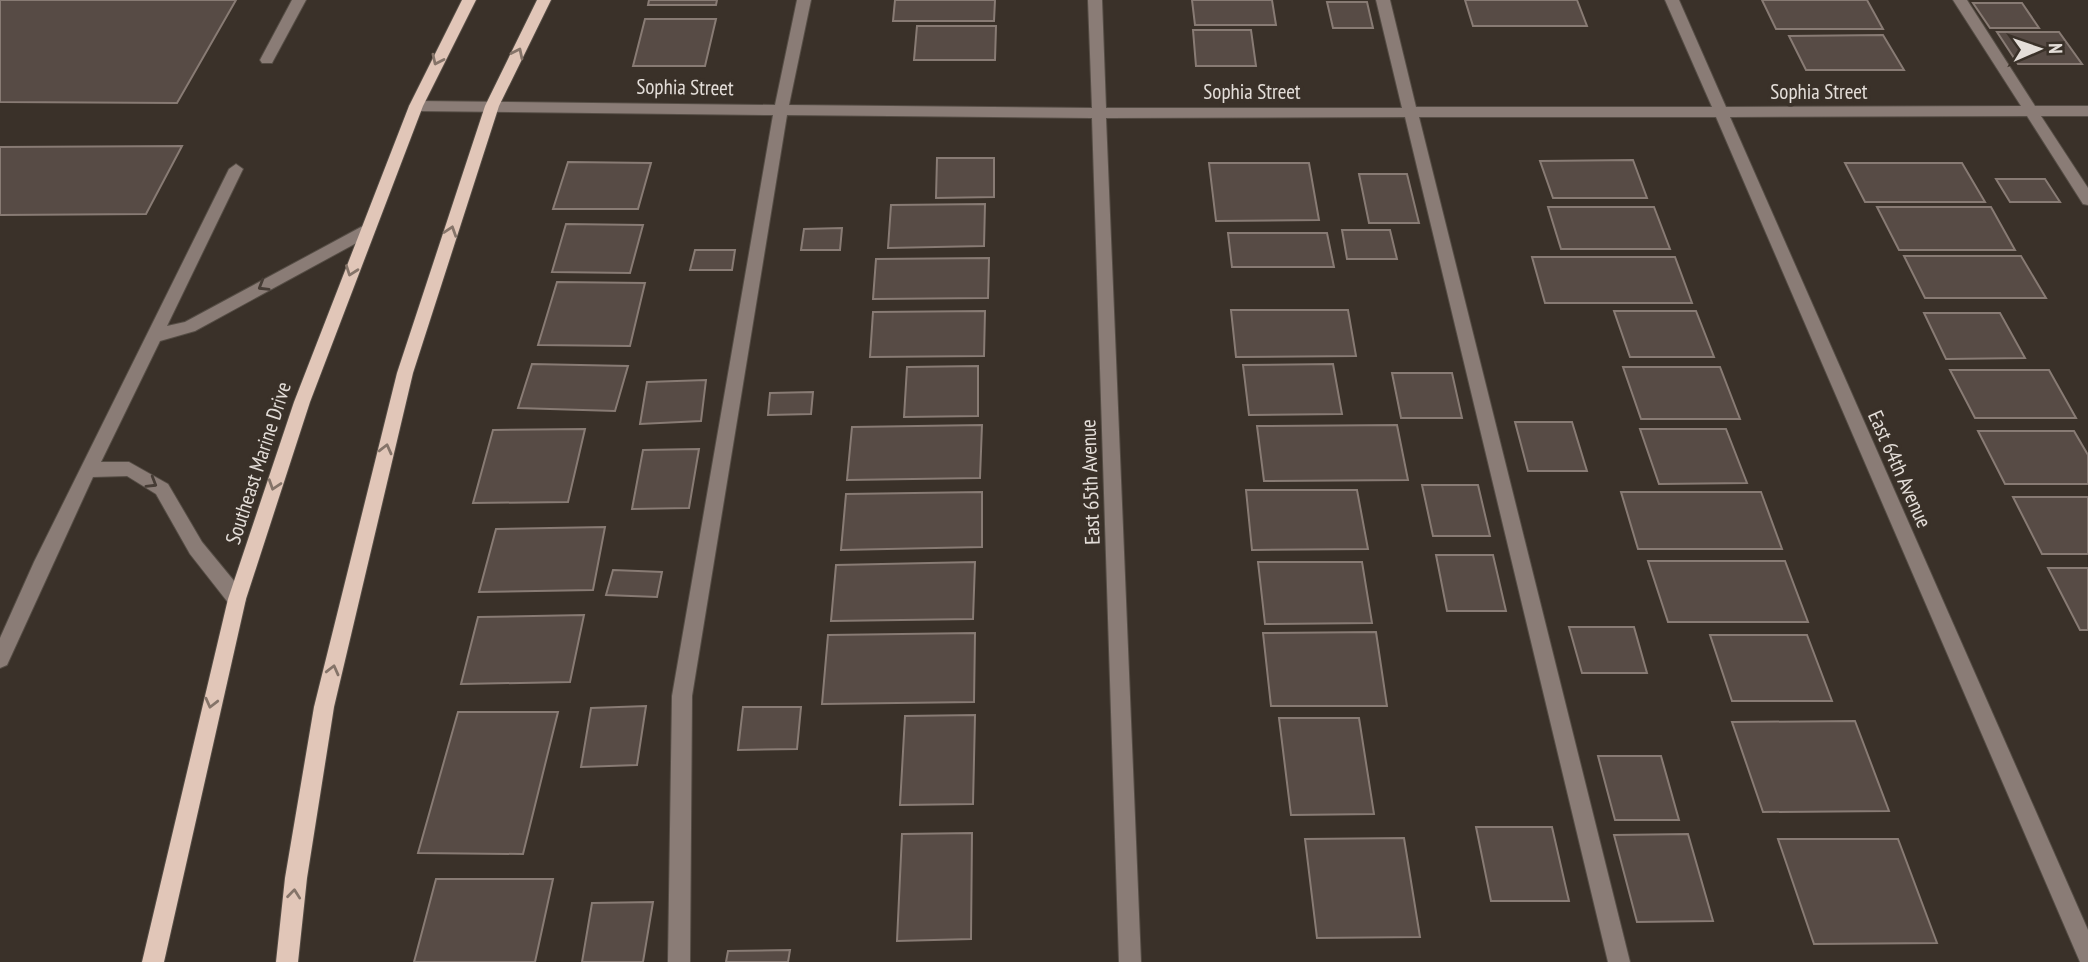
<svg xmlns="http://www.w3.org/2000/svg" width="2088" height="962" font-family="'PT Sans Narrow',sans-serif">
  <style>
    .building { fill: #574b45; stroke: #887b74; stroke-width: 2 }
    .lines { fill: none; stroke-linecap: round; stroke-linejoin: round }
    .minor-casing { stroke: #554d45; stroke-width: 2 }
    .major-casing { stroke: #554d45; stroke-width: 2 }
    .minor { fill: #8a7c76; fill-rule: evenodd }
    .major { fill: #e1c6b8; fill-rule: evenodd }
    .oneway { stroke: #857469 }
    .oneway2 { stroke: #463c35 }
    .labels { text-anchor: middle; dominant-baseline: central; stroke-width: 7; stroke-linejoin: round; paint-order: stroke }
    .street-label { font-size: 21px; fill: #e4ded9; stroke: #3a3129 }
  </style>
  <rect width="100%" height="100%" fill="#3a3129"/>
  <g class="building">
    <polygon points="0,0 236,0 177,103 0,102"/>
    <polygon points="649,0 717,0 716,5 648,5"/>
    <polygon points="895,0 995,0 994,21 893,21"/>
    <polygon points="1192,0 1272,0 1276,25 1195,25"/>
    <polygon points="1465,0 1577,0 1587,26 1473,26"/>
    <polygon points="1762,0 1867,0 1883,29 1776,29"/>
    <polygon points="1327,2 1367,2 1373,28 1333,28"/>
    <polygon points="1973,3 2022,3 2039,28 1990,28"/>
    <polygon points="645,19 716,19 705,66 633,66"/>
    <polygon points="917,26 996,26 995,60 914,60"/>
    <polygon points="1193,30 1251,30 1256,66 1196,66"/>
    <polygon points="1997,32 2059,32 2082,64 2018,64"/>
    <polygon points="1883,35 1904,70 1806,70 1789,36"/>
    <polygon points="182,146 146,214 0,215 0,147"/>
    <polygon points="937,158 994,158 994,197 936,198"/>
    <polygon points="1633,160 1647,198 1553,198 1540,161"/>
    <polygon points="568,162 651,163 638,209 553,209"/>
    <polygon points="1209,163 1309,163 1319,220 1216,221"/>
    <polygon points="1845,163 1962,163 1985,202 1865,202"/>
    <polygon points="1359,174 1407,174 1419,223 1369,223"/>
    <polygon points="1996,179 2045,179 2060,202 2010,202"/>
    <polygon points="985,204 984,246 888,248 891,205"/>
    <polygon points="1548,207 1654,207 1670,249 1561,249"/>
    <polygon points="1877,207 1991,207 2015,250 1899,250"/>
    <polygon points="566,224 643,225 630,273 552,272"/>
    <polygon points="842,228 840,250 801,250 804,229"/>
    <polygon points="1342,230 1390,230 1397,259 1347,259"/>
    <polygon points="1228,233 1327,233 1334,267 1232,267"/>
    <polygon points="695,250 735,250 732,270 690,270"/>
    <polygon points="1904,256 2021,256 2046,298 1925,298"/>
    <polygon points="1532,257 1675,257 1692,303 1545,303"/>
    <polygon points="989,258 988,298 873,299 876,259"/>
    <polygon points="557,282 645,283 630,346 538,345"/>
    <polygon points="1231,310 1348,310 1356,356 1236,357"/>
    <polygon points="985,311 984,356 870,357 873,312"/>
    <polygon points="1614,311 1696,311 1714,357 1630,357"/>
    <polygon points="1924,313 2000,313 2025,358 1946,359"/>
    <polygon points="532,364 628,366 615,411 518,408"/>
    <polygon points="1333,364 1342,414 1249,415 1243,365"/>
    <polygon points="978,366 978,416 904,417 907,367"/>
    <polygon points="1623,367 1720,367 1740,419 1641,419"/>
    <polygon points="1950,370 2049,370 2076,418 1975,418"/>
    <polygon points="1392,373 1452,373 1462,418 1401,418"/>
    <polygon points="706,380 701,421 640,424 647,382"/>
    <polygon points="813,392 811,414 768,415 770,393"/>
    <polygon points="1515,422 1572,422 1587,471 1528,471"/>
    <polygon points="982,425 980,478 847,480 852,427"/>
    <polygon points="1397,425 1408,480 1264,481 1257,426"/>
    <polygon points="585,429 568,502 473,503 493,430"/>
    <polygon points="1640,429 1726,429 1747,483 1659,484"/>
    <polygon points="1978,431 2074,431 2088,455 2088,484 2005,484"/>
    <polygon points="699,449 689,508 632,509 643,450"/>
    <polygon points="1422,485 1478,485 1490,536 1433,536"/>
    <polygon points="1246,490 1357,490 1368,549 1252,550"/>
    <polygon points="982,492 982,547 841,550 846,494"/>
    <polygon points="1621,492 1761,492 1782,549 1638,549"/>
    <polygon points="2013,497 2088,497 2088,554 2042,554"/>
    <polygon points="605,527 593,590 479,592 496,529"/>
    <polygon points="1436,555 1493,555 1506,611 1447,611"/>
    <polygon points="1648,561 1785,561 1808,622 1668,622"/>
    <polygon points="975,562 973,619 831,621 836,565"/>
    <polygon points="1258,562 1362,562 1372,623 1265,624"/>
    <polygon points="2048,568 2088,568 2088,630 2080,630"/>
    <polygon points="613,570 662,572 657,597 606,595"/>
    <polygon points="584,615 570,682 461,684 478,617"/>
    <polygon points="1569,627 1634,627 1647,673 1582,673"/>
    <polygon points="1376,632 1387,706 1271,706 1263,633"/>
    <polygon points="975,633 974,702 822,704 828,635"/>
    <polygon points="1710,635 1807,635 1832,701 1732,701"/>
    <polygon points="646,706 637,765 581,767 591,708"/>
    <polygon points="743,707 801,707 797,749 738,750"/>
    <polygon points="458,712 558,712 523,854 418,853"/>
    <polygon points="975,715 973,804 900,805 905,716"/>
    <polygon points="1279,718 1359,718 1374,814 1291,815"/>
    <polygon points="1855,721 1889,811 1763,812 1732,722"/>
    <polygon points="1598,756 1661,756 1679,820 1615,820"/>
    <polygon points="1476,827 1552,827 1569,901 1491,901"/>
    <polygon points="972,833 971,939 897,941 902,834"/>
    <polygon points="1688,834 1713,921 1637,922 1614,835"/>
    <polygon points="1404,838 1420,937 1317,938 1305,839"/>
    <polygon points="1778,839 1898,839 1937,943 1814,944"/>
    <polygon points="436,879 553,879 535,962 414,962"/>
    <polygon points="653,902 643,962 582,962 592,903"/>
    <polygon points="790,950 788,962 726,962 728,951"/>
  </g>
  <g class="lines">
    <defs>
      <g id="minor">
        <polygon points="292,0 306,0 272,63 262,63 260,60"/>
        <polygon points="797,0 811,0 789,105 1092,108 1088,0 1102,0 1106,108 1402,108 1376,0 1390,0 1416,107 1712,107 1665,0 1679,0 1726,107 2021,106 1953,0 1967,0 2035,106 2088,106 2088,116 2041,116 2088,188 2088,205 2083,204 2027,116 1730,117 2088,930 2088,962 2080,962 1716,117 1419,117 1630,962 1608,962 1405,117 1106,118 1141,962 1119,962 1092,118 787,115 692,696 690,962 668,962 672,696 773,115 416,111 409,106 416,101 775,105"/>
        <polygon points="236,164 243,169 167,326 185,322 361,227 366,225 374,231 371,235 195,331 160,341 101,462 129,462 168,484 202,542 244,593 246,599 244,605 237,607 230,605 190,554 156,494 127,476 93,477 7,665 0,668 0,638 34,562 229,169"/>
      </g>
      <g id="major">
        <polygon points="462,0 476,0 423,106 310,402 246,599 164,962 142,962 228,599 294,402 409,106"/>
        <polygon points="537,0 551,0 499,106 413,373 334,707 307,878 298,962 276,962 285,878 314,707 397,373 485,106"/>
      </g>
    </defs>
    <use href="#minor" class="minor-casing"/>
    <use href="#major" class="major-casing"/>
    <use href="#minor" class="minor"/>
    <use href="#major" class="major"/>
  </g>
  <defs><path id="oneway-chevron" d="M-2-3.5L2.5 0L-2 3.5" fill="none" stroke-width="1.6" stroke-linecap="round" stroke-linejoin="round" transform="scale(1.75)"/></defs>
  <g class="oneway">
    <use href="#oneway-chevron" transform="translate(518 53) rotate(-64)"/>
    <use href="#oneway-chevron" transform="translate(437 60) rotate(115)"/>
    <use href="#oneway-chevron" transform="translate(451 231) rotate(-72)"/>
    <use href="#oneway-chevron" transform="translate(351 271) rotate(110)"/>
    <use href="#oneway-chevron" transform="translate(386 449) rotate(-76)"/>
    <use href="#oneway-chevron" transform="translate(274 485) rotate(108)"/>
    <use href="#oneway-chevron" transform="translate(333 670) rotate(-76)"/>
    <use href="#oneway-chevron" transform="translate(211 703) rotate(104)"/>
    <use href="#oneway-chevron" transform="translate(294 894) rotate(-84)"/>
  </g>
  <g class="oneway2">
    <use href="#oneway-chevron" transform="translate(263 286) rotate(149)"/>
    <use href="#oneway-chevron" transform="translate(152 483) rotate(31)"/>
  </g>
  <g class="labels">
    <g class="street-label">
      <text transform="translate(685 87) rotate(1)">Sophia Street</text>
      <text x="1252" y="91">Sophia Street</text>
      <text x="1819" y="91">Sophia Street</text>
      <text transform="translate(258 463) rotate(-72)">Southeast Marine Drive</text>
      <text transform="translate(1900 469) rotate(66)">East 64th Avenue</text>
      <text transform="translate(1090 482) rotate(-92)">East 65th Avenue</text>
    </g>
  </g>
  <g transform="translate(2039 49) rotate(88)" stroke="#3a3129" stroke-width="5" paint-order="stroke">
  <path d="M0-5L12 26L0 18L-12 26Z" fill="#e4ded9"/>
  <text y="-10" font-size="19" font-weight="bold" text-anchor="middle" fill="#e4ded9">N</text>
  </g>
</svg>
